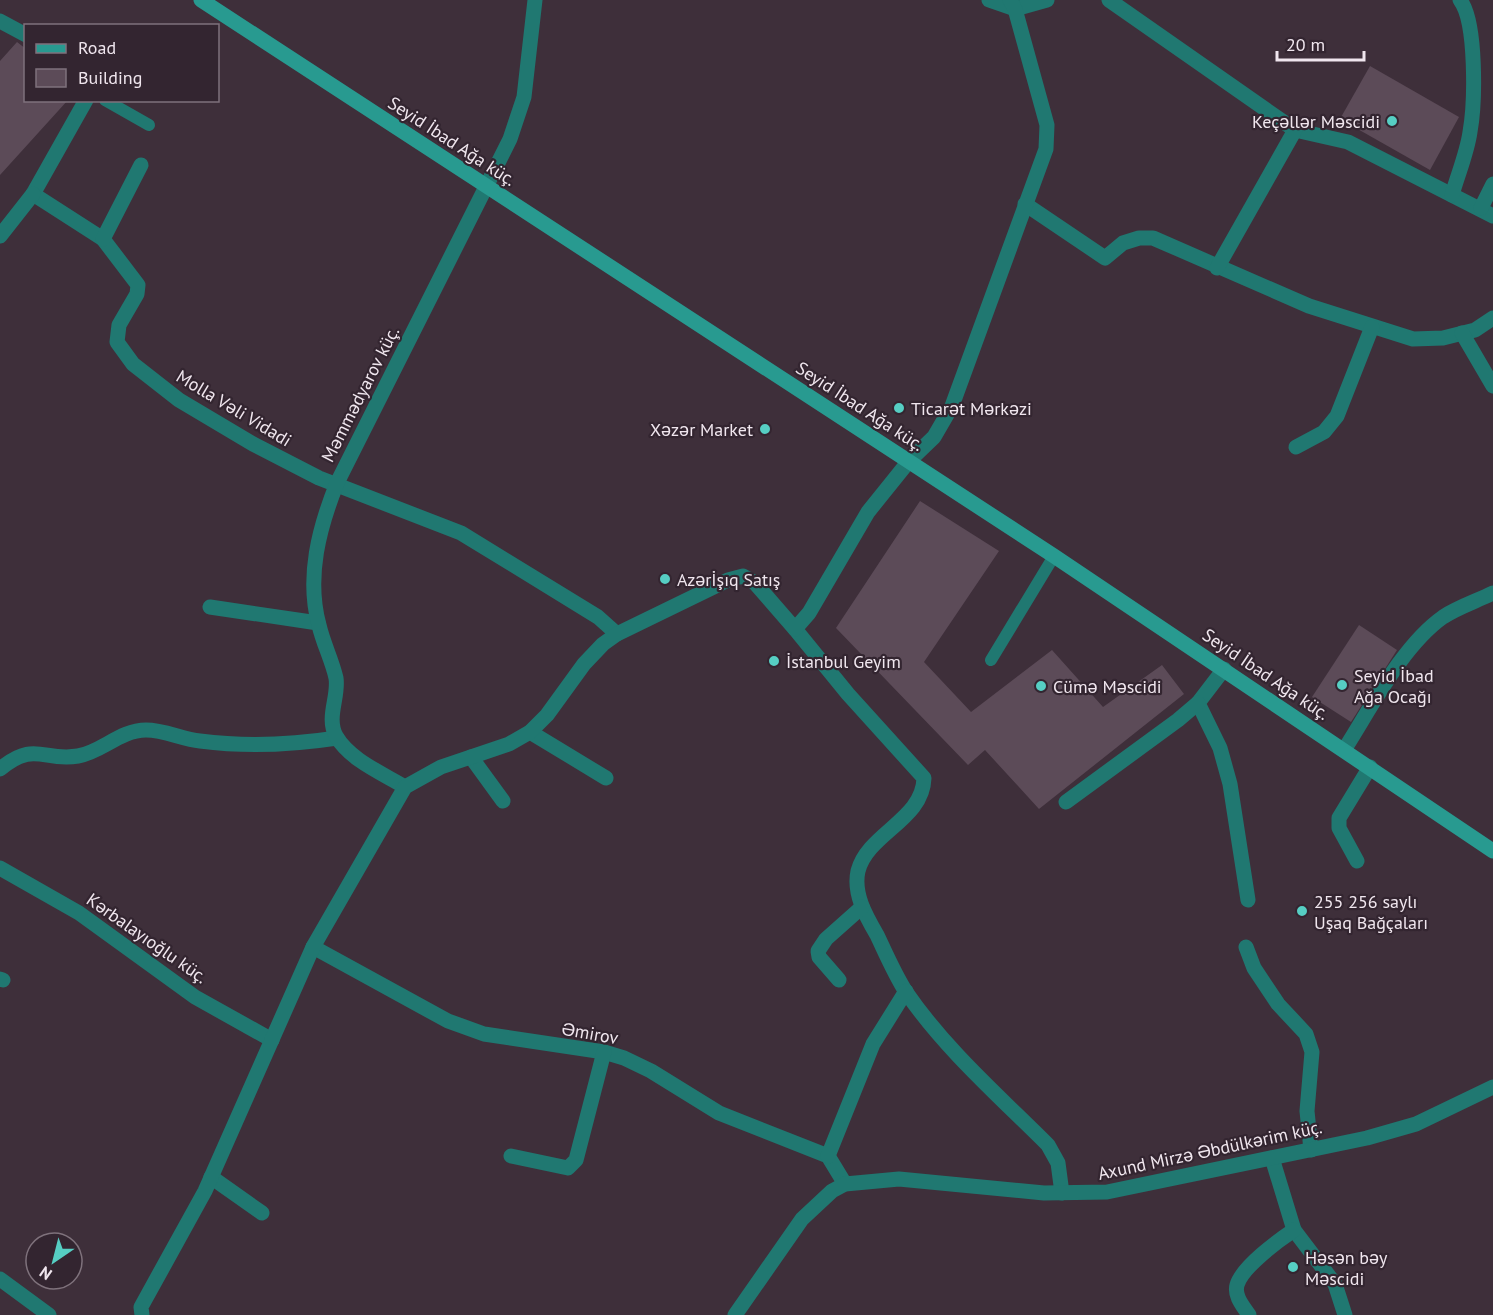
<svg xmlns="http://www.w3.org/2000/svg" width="1493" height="1315" font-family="'PT Sans',sans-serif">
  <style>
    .building { fill: #5c4b58 }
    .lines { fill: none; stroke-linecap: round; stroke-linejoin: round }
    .lane { stroke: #207871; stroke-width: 12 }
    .street { stroke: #207871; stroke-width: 15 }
    .secondary { stroke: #289a90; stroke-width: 15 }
    .poi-dot { fill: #56cec3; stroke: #332530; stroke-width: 2 }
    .labels { text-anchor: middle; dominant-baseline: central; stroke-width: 4.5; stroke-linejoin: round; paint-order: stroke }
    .poi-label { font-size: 18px; fill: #f0e6ee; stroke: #332530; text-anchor: start }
    .street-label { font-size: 18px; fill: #f0e6ee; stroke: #332530 }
  </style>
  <rect width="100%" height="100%" fill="#3e2f3a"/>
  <g class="building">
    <polygon points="17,42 26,49 26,100 68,100 0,175 0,61"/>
    <polygon points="1370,66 1459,117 1430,170 1340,119"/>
    <polygon points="920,501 999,551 924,662 971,712 1052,650 1103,707 1162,665 1184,694 1039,809 985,750 968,765 836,628"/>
    <polygon points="1359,625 1397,650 1351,722 1312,697"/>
  </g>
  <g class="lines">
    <g class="lane">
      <polyline points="105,100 149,125"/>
      <polyline points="991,660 1054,556"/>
    </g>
    <g class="street">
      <polyline points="989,0 1015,9 1047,0"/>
      <polyline points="1109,0 1295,130 1348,142 1493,216"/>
      <polyline points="0,21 26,35"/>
      <polyline points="86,100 33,194 103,239 138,285 137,294 119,325 117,342 133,364 179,400 253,444 319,478 461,533 598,617 617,634"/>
      <path d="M1452,195C1458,174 1467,153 1470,132C1475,104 1477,22 1460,0"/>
      <polyline points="1025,204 1105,258 1123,243 1139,238 1153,238 1309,306 1413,339 1443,338 1475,330 1493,318"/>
      <polyline points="1481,208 1493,184"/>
      <polyline points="0,236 33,194"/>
      <polyline points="103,239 141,165"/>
      <polyline points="1217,268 1295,130"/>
      <polyline points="1462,333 1493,386"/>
      <polyline points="1296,447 1324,432 1337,416 1372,327"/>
      <polyline points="210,607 318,623"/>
      <path d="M795,629L848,694L924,778C923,820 868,833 858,871C853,894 866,916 877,935C886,954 895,975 906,992C945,1049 1000,1097 1048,1145L1058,1163L1062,1193"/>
      <polyline points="1224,669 1198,703 1220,748 1230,784 1248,900"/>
      <polyline points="530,732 606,778"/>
      <path d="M1344,750C1371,708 1402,646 1443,617C1458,607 1477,601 1493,593"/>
      <polyline points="471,757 503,801"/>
      <path d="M0,769C35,740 43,762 78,756C102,752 120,730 146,730C164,730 182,739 200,741C246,747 291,745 337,738"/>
      <path d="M405,787C382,773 350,760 336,736C326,717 339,697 336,678C332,660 323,643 319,625C306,577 319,528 337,483L510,139L524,97L535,0"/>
      <polyline points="1066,802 1178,720 1198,703"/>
      <polyline points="1357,861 1339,828 1339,818 1370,767"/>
      <polyline points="0,868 79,913 195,997 272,1040"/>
      <polyline points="313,947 448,1021 484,1034 604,1052 624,1058 651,1071 719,1113 828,1156 845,1184"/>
      <polyline points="1246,947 1254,968 1278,1004 1306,1034 1312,1052 1307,1111 1311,1150"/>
      <polyline points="0,979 3,980"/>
      <polyline points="839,980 819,957 818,951 826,939 862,907"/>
      <polyline points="511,1156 568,1168 576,1160 604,1052"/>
      <polyline points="828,1156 873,1044 906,991"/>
      <polyline points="1272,1158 1294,1230 1335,1284 1345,1315"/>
      <polyline points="211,1177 262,1213"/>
      <polyline points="0,1279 49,1315"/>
      <polyline points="142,1315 141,1307 205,1191 313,947 405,787 441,767 509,744 530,732 547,715 584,664 603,644 617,634 728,580 743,576 755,583 795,629 809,613 868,512 909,461 934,437 952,406 1046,149 1047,125 1015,9 1010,0"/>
      <polyline points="735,1315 802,1219 832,1191 845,1184 899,1179 1044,1193 1107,1192 1367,1138 1416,1124 1493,1087"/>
      <path d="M1249,1315C1243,1306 1234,1296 1237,1285C1242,1267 1279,1240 1294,1230"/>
    </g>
    <polyline class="secondary" points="201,0 1054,556 1493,851"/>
  </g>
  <g class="poi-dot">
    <circle cx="1392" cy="121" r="6"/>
    <circle cx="899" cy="408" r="6"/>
    <circle cx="765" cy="429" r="6"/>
    <circle cx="665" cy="579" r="6"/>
    <circle cx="774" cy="661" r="6"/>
    <circle cx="1342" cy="685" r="6"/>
    <circle cx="1041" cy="686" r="6"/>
    <circle cx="1302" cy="911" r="6"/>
    <circle cx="1293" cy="1267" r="6"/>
  </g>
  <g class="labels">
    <g class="poi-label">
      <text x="1380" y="121" text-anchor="end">Keçəllər Məscidi</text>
      <text x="911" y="408">Ticarət Mərkəzi</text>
      <text x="753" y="429" text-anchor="end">Xəzər Market</text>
      <text x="677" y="579">Azərİşıq Satış</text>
      <text x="786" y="661">İstanbul Geyim</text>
      <text x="1354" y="675">Seyid İbad<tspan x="1354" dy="21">Ağa Ocağı</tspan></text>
      <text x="1053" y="686">Cümə Məscidi</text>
      <text x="1314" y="901">255 256 saylı<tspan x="1314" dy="21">Uşaq Bağçaları</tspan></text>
      <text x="1305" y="1257">Həsən bəy<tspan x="1305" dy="21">Məscidi</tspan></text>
    </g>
    <g class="street-label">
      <text transform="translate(452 141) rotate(33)">Seyid İbad Ağa küç.</text>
      <text transform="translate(360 394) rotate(-63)">Məmmədyarov küç.</text>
      <text transform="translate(860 406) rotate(33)">Seyid İbad Ağa küç.</text>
      <text transform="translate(234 408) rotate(31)">Molla Vəli Vidadi</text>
      <text transform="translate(1266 674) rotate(34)">Seyid İbad Ağa küç.</text>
      <text transform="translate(147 938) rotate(35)">Kərbalayıoğlu küç.</text>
      <text transform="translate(590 1033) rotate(10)">Əmirov</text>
      <text transform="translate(1210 1150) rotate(-12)">Axund Mirzə Əbdülkərim küç.</text>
    </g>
  </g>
  <rect x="24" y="24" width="195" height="78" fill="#332530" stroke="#7f727c" stroke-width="1.5"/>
  <rect x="36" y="44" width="30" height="9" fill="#289a90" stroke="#7f727c" stroke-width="1.5"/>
  <text x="78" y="54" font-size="18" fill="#f0e6ee">Road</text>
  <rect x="36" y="69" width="30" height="18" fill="#5c4b58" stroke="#7f727c" stroke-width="1.5"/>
  <text x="78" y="84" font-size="18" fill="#f0e6ee">Building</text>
  <g transform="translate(54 1261) rotate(215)"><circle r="28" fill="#332530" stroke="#7f727c" stroke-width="1.5"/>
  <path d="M0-4.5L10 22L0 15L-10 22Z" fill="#56cec3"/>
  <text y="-9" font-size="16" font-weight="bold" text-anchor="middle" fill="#f0e6ee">N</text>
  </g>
  <path d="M1277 51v9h87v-9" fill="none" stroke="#f0e6ee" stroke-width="3"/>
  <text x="1286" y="51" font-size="18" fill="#f0e6ee" stroke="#332530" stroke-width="4.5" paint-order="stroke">20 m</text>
</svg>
